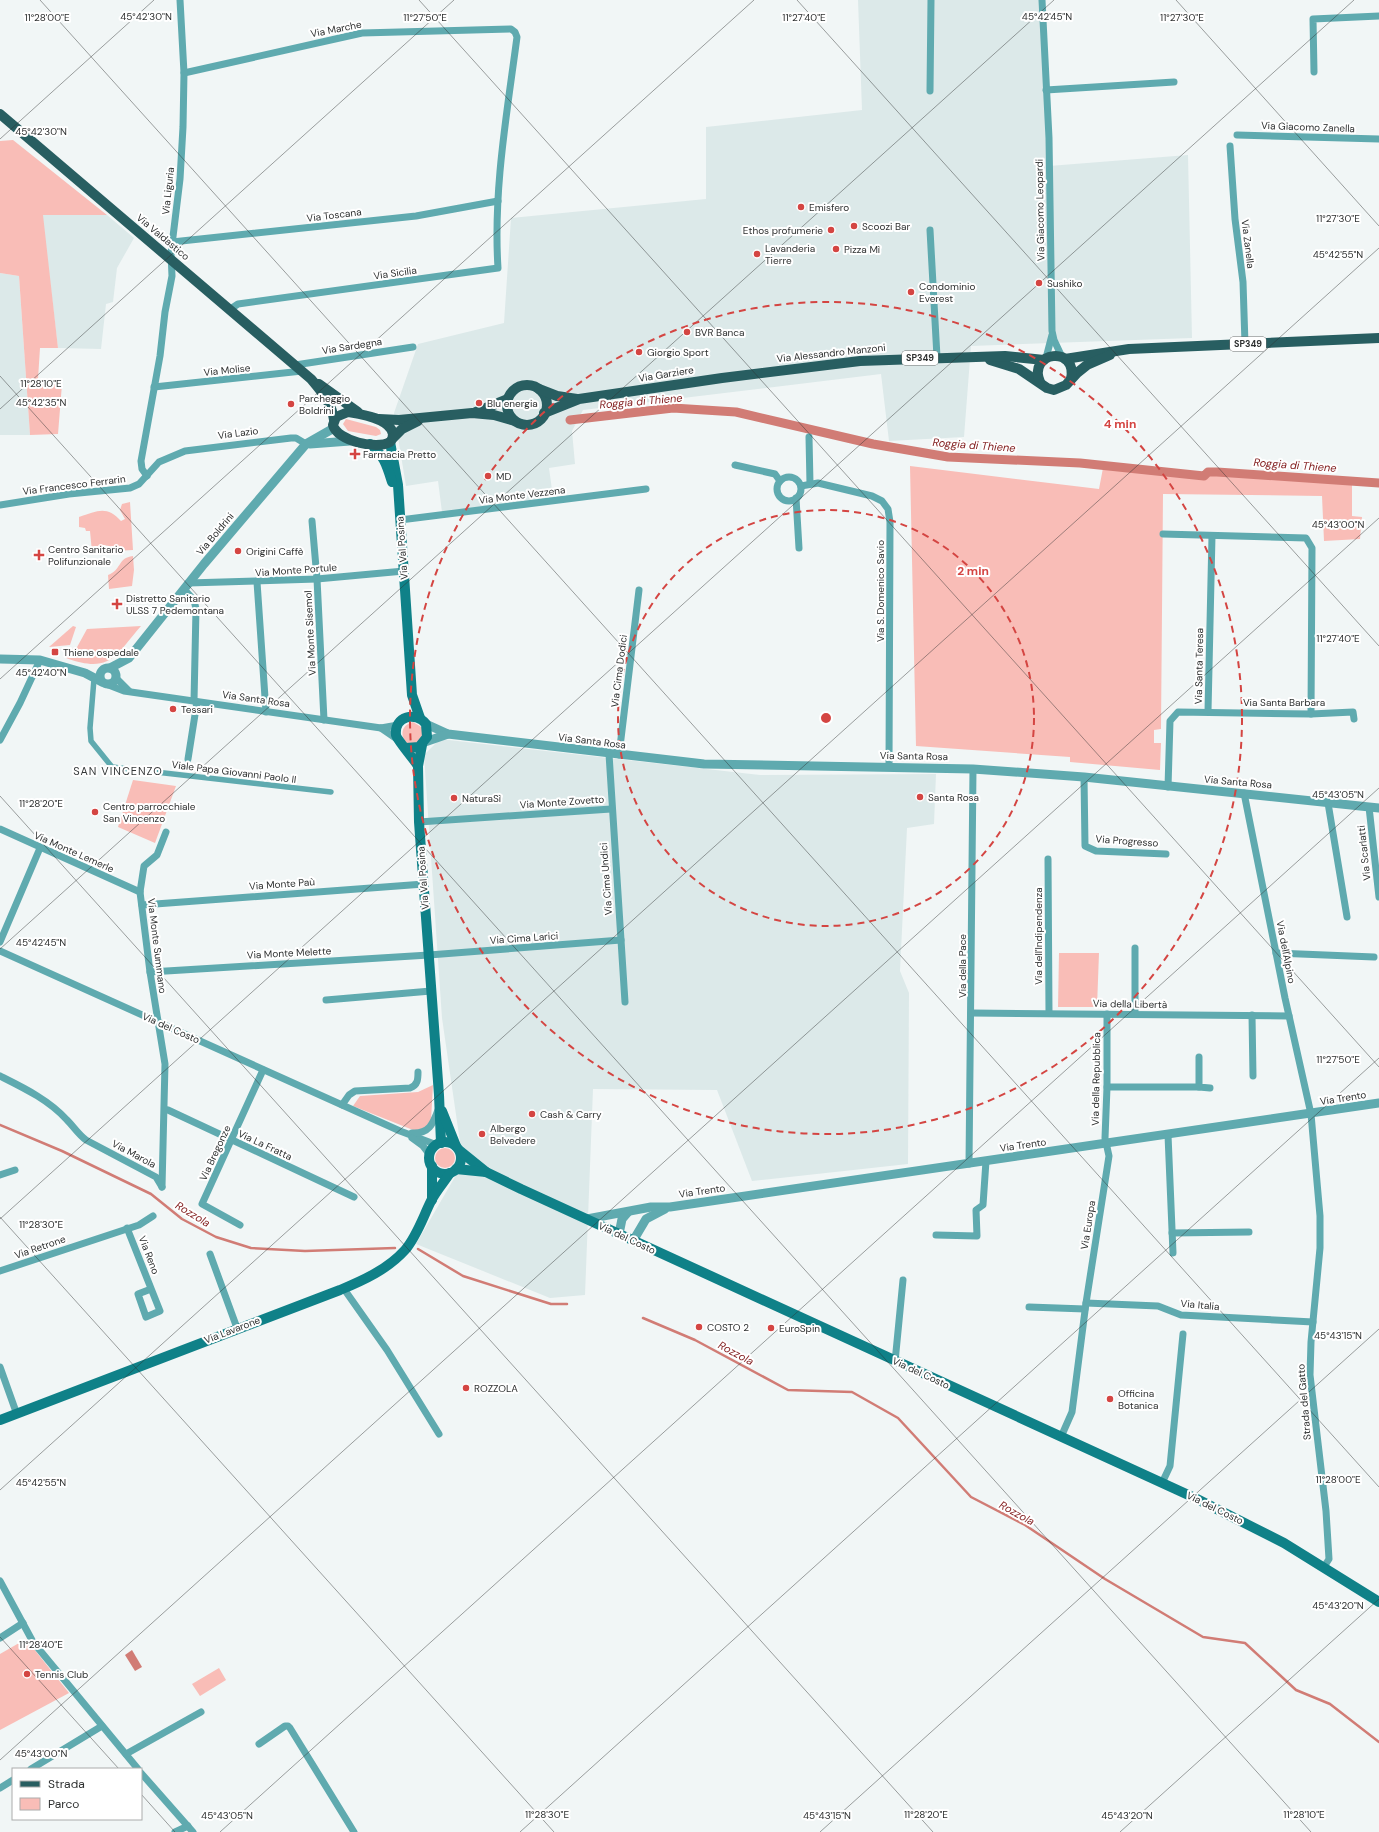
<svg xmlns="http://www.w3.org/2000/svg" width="1379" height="1832" font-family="'DM Sans',sans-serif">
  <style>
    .built { fill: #dce9e9 }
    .green { fill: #f9bdb7 }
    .water { fill: #d17c75 }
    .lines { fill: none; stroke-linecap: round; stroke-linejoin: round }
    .stream { stroke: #d17c75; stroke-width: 2.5 }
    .canal { stroke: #d17c75; stroke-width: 9 }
    .pedestrian { stroke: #5faaaf; stroke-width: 5.5 }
    .minor { stroke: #5faaaf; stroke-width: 7 }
    .tertiary { stroke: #5faaaf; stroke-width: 9 }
    .secondary { stroke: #0f8188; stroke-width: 10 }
    .primary { stroke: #285e61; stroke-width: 10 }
    .ticks { fill: none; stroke: #2e3030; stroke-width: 1; stroke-opacity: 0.45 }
    .ring { fill: none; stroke: #d44542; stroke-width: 2; stroke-dasharray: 7 5 }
    .poi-dot { fill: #d44542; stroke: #fff; stroke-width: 1.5 }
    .labels { text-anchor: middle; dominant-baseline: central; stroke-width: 4; stroke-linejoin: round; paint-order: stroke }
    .shield { fill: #fff; stroke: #6d6e6e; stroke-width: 1 }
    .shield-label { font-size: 9px; font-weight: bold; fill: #2e3030 }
    .street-label { font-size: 10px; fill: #2e3030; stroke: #fff }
    .poi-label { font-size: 10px; fill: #2e3030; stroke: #fff; text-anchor: start }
    .water-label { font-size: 11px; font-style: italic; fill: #801a1b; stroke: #fff }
    .neighbourhood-label { font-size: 11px; letter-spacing: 1px; fill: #353839; stroke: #fff }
    .ticks-label { font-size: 10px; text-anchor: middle; fill: #2e3030; stroke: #fff; stroke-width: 4; stroke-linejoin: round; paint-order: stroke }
    .centre { fill: #d44542; stroke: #fff; stroke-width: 2 }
    .ring-label { font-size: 12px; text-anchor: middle; font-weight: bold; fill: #d44542; stroke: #fff; stroke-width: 4; stroke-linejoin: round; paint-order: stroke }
  </style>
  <rect width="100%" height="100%" fill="#f1f6f6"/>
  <g class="built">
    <polygon points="858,0 1042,0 1049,166 1188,155 1192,338 971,346 964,437 889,441 881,374 583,410 572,431 575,464 549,468 553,497 442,512 438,481 406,486 394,413 418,344 504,323 511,218 706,199 706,127 862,110"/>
    <polygon points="42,215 107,215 134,238 117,268 113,302 106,304 101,349 58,348"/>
    <polygon points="0,273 19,276 30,435 0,435"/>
    <polygon points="440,739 760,775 936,774 934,824 907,828 900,971 909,993 908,1164 752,1181 717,1090 593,1089 585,1295 550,1298 416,1244 463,1163 442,1018 424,755"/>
  </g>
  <g class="green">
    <polygon points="13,140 107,215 43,215 58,348 40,348 38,379 62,384 58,434 30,435 19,276 0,273 0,141"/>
    <polygon points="346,419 376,427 380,430 381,434 376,436 348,431 343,424"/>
    <polygon points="910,466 1099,489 1103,468 1352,484 1352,516 1362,517 1360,539 1324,541 1322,496 1163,494 1161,729 1154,730 1154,743 1161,743 1160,770 1070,762 1070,757 916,746"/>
    <path d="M130,502L133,550L116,551C109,543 100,544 92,552L90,531H86L85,528L79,527V517C97,511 107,505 121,521L125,519L120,510L122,504Z"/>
    <path d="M133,556L134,570L132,586L109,589L108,575C122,570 117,558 133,556Z"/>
    <polygon points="73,626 76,627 70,645 49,647"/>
    <path d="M141,626C115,656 110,674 66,658V651L76,649L87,629Z"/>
    <path d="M413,722L423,728L421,742L408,744C399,736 401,725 413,722Z"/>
    <polygon points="133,780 176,786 155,843 118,827"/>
    <polygon points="1059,953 1099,953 1097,1007 1058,1007"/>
    <polygon points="433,1085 431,1120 423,1131 413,1130 353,1106 360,1096 418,1092"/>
    <circle cx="445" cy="1158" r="10"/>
    <polygon points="26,1639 69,1693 0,1730 0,1654"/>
    <polygon points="219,1668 226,1680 200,1696 192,1684"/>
  </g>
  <polygon class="water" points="132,1650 142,1667 135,1671 125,1655"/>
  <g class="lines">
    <g class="stream">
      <polyline points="0,1125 62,1151 151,1194 182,1219 216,1237 251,1248 305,1251 395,1248"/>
      <polyline points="418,1249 463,1276 551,1304 567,1304"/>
      <polyline points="643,1318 695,1340 788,1390 852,1392 898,1418 971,1497 1025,1525 1105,1579 1203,1637 1245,1643 1296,1690 1330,1704 1379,1742"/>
    </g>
    <polyline class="canal" points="570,420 673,408 736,412 873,444 948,457 1080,463 1204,476 1208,472 1217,472 1379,483"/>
    <polyline class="pedestrian" points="94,679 90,728 91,741 112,767 331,792"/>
    <g class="minor">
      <polyline points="1042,0 1049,138 1052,331 1054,340 1062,357"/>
      <polyline points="1314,72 1313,19 1379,16"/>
      <path d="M184,73L362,33L511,29L515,32L517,37C507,113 493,191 498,268L238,304L229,310"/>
      <polyline points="1046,90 1174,82"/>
      <polyline points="930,91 931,0"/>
      <polyline points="1237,135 1379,139"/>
      <polyline points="1230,146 1235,219 1243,282 1245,344"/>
      <polyline points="930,230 937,357"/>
      <polyline points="172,242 416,216 498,201"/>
      <polyline points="1046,358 1052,335"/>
      <polyline points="295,365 413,347"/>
      <polyline points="154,387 302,371"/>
      <polyline points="809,437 810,484"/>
      <polyline points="735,465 775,474 780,481"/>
      <polyline points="147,476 142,469 141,461 160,356 165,312 172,276 171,253 180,179 183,127 184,73 180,0"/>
      <circle cx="789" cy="489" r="12"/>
      <polyline points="801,486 818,483 872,496 882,501 888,509 890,522 889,767"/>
      <polyline points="796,498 799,548"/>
      <polyline points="0,505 69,494 130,488 139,484 159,462 185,451 291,438 296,438 306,444"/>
      <polyline points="400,520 646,489"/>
      <polyline points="312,521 317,579 324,720"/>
      <polyline points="1163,534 1306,538 1312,548 1311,714"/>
      <polyline points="257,582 266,712"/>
      <polyline points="188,583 317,579 404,571"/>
      <polyline points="184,589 194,600 196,609 194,701"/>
      <polyline points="116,678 129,691"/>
      <polyline points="106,684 124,691 381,728 398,725"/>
      <polyline points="1208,711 1212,536"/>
      <polyline points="381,728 397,739"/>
      <polyline points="0,740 20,703 40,660"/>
      <polyline points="609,754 625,1002"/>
      <polyline points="619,755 639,590"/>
      <polyline points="188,759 197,702"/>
      <polyline points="1084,777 1085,846 1096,851 1166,854"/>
      <polyline points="1168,787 1170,721 1178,712 1311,714 1353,712 1354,719"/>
      <polyline points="1244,793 1285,998 1311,1114 1320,1216 1320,1248 1311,1342 1310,1375 1326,1511 1329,1559 1324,1567"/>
      <polyline points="1328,803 1347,917"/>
      <polyline points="1369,807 1379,897"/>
      <polyline points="419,822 611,809"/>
      <polyline points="0,829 140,892"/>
      <polyline points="1048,859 1049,1013"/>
      <polyline points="142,905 424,884"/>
      <polyline points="0,942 40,848"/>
      <polyline points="0,951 400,1131 437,1145"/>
      <polyline points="1276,953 1374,957"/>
      <polyline points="150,972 429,955 621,940"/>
      <polyline points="326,1000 431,991"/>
      <polyline points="971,1013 1289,1016"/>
      <polyline points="1135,1014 1135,948"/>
      <polyline points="1252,1015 1253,1076"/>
      <polyline points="1199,1057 1199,1087 1210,1088"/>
      <path d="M0,1076C24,1088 49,1100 67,1120C74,1127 78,1134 86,1140L156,1177L162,1187"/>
      <polyline points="1107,1087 1199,1087"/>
      <path d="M342,1105L349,1095L355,1091L410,1088C418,1085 418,1079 418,1072"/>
      <polyline points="168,1110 354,1197"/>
      <path d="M412,1133C429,1134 433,1124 438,1110"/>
      <polyline points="1168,1135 1173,1253"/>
      <polyline points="412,1138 423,1146 430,1155"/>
      <polyline points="969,1164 973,769"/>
      <polyline points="0,1175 15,1170"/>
      <polyline points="162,1187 165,1064 150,972 140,892 144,866 157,855 166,832"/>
      <polyline points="240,1225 202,1204 263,1070"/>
      <polyline points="127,1228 160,1311 146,1317 138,1294 151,1289"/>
      <polyline points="1172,1233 1249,1232"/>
      <polyline points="936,1235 977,1236 976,1210 983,1205 986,1161"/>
      <polyline points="210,1254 237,1328"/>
      <polyline points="0,1271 139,1225 153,1216"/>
      <polyline points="344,1289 387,1350 439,1434"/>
      <polyline points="1086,1303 1158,1306 1181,1315 1313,1322"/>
      <polyline points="1029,1307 1085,1309"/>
      <polyline points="895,1362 903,1280"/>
      <polyline points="0,1367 15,1409 18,1413"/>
      <polyline points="1061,1437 1072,1412 1086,1303 1109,1156 1105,1138 1107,1087 1107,1014"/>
      <polyline points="1162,1483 1170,1466 1183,1334"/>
      <polyline points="0,1581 33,1642 138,1769"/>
      <polyline points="0,1638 23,1623"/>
      <polyline points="259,1744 285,1726 288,1726 290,1728 354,1832"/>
      <polyline points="126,1754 201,1712"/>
      <polyline points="31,1769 102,1726"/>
      <polyline points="141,1773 193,1832"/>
      <polyline points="0,1788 13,1780"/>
      <polyline points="175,1832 188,1826"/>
    </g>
    <g class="tertiary">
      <polyline points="310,444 350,441"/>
      <polyline points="0,659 40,660 85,673 102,682"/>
      <circle cx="108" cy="676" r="8"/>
      <polyline points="110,668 129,658 204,564 306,444 334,428"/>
      <polyline points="426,724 448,734 704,764 973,769 1084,777 1379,808"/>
      <polyline points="425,742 448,734"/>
      <polyline points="587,1219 651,1207 670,1207 1379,1103"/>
      <polyline points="619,1234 622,1219 628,1212"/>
      <polyline points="633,1241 646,1219 665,1209"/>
    </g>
    <g class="secondary">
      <polyline points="390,442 398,485 412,695 420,718"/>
      <path d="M370,444C384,455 387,466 392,482"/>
      <polyline points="422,745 418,766 419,822 439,1095 441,1143"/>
      <path d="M406,748L419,747L427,737L426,724C416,711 394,716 396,735C397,740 414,759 418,766"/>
      <polyline points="442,1111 456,1146"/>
      <circle cx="445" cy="1158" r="16"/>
      <polyline points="460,1151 486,1172 521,1189 1195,1498 1284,1543 1379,1602"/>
      <polyline points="432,1166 432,1200"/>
      <polyline points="456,1169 486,1172"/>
      <path d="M0,1420L340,1290C364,1280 388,1269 405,1250C417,1236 423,1217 431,1201C436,1191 444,1182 450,1173"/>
    </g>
    <g class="primary">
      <path d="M0,114L311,379C321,391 332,403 334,420"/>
      <polyline points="1065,359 1129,349 1379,338"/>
      <polyline points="990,360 1019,369 1047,388 1054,390 1066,385 1077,373 1087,365 1110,355"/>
      <path d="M1040,382C1027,351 1078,345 1071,379"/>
      <polyline points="319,384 358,412"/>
      <circle cx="527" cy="405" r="20"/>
      <polyline points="539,389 557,396 577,399"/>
      <path d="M348,412C360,414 390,418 393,434C393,437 392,440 390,442C377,450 337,441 333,425L336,417Z"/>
      <polyline points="476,412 508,399"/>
      <polyline points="544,413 579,399 722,378 860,361 1005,356 1044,360"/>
      <polyline points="379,419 399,420 472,413 494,415 515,421"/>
      <polyline points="393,438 402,429 418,421"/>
    </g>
  </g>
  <path class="ticks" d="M40,0L1379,1487M419,0L1379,1067M797,0L1379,646M1176,0L1379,226M0,139L154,0M0,376L1311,1832M0,409L454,0M0,679L754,0M0,796L933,1832M0,949L1054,0M0,1217L554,1832M0,1219L1354,0M0,1490L1379,248M0,1637L119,1769M0,1760L1379,518M141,1794L175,1832M220,1832L1379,788M520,1832L1379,1058M820,1832L1379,1329M1120,1832L1379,1599"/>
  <g class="ring">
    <circle cx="826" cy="718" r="208"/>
    <circle cx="826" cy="718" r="416"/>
  </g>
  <g class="poi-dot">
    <circle cx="801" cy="207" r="4"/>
    <circle cx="854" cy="226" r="4"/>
    <circle cx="831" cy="230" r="4"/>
    <circle cx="836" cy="249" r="4"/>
    <circle cx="757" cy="254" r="4"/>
    <circle cx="1039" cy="283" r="4"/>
    <circle cx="911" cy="292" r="4"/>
    <circle cx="687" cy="332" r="4"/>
    <circle cx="639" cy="352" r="4"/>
    <circle cx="479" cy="403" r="4"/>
    <circle cx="291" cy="404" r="4"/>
    <path d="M353 448h4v4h4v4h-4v4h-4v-4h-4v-4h4z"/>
    <circle cx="488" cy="476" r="4"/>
    <circle cx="238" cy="551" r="4"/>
    <path d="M37 549h4v4h4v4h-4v4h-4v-4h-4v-4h4z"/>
    <path d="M115 598h4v4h4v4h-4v4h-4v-4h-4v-4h4z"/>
    <rect x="51" y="648" width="8" height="8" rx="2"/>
    <circle cx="173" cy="709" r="4"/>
    <circle cx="920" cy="797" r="4"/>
    <circle cx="454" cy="798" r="4"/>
    <circle cx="95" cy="812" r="4"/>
    <circle cx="532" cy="1114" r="4"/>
    <circle cx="482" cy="1134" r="4"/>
    <circle cx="699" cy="1327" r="4"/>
    <circle cx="771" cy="1328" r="4"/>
    <circle cx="466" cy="1388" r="4"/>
    <circle cx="1110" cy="1399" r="4"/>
    <circle cx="27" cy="1674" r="4"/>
  </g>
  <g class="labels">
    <g class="shield">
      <rect x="1230" y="337" width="36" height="14" rx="3"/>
      <rect x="902" y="351" width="36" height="14" rx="3"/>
    </g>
    <g class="shield-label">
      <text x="1248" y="344">SP349</text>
      <text x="920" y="358">SP349</text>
    </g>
    <g class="street-label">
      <text transform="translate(336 29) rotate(-11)">Via Marche</text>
      <text transform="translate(1308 127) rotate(2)">Via Giacomo Zanella</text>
      <text transform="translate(168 191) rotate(-84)">Via Liguria</text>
      <text transform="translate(1040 210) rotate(-91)">Via Giacomo Leopardi</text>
      <text transform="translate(334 215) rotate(-7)">Via Toscana</text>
      <text transform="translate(163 237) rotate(40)">Via Valdastico</text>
      <text transform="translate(1248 244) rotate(83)">Via Zanella</text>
      <text transform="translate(395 273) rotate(-8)">Via Sicilia</text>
      <text transform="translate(352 346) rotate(-9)">Via Sardegna</text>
      <text transform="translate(831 353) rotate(-6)">Via Alessandro Manzoni</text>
      <text transform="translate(227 370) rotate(-6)">Via Molise</text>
      <text transform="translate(666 374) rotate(-9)">Via Garziere</text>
      <text transform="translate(238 433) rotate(-7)">Via Lazio</text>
      <text transform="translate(74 485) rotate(-7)">Via Francesco Ferrarin</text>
      <text transform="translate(522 495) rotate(-7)">Via Monte Vezzena</text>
      <text transform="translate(215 534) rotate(-50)">Via Boldrini</text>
      <text transform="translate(402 548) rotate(-94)">Via Val Posina</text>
      <text transform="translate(296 570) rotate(-4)">Via Monte Portule</text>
      <text transform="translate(880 591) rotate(-90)">Via S. Domenico Savio</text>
      <text transform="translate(310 633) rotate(-93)">Via Monte Sisemol</text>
      <text transform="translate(1199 666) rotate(-89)">Via Santa Teresa</text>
      <text transform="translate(619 671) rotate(-83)">Via Cima Dodici</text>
      <text transform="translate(256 699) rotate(8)">Via Santa Rosa</text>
      <text x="1284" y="702">Via Santa Barbara</text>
      <text transform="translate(592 741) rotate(7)">Via Santa Rosa</text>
      <text transform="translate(914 756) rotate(1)">Via Santa Rosa</text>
      <text transform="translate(234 772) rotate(7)">Viale Papa Giovanni Paolo II</text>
      <text transform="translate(1238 782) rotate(5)">Via Santa Rosa</text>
      <text transform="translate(562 802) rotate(-4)">Via Monte Zovetto</text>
      <text transform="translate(1127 841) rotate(4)">Via Progresso</text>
      <text transform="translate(74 852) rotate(24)">Via Monte Lemerle</text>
      <text transform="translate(1364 853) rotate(-96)">Via Scarlatti</text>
      <text transform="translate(423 878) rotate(-94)">Via Val Posina</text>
      <text transform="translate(606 879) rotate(-94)">Via Cima Undici</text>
      <text transform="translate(282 884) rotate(-4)">Via Monte Paù</text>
      <text transform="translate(1038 936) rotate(-90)">Via dell'Indipendenza</text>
      <text transform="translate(524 938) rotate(-4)">Via Cima Larici</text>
      <text transform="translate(157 946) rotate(83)">Via Monte Summano</text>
      <text transform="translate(1286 952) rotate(79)">Via dell'Alpino</text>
      <text transform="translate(289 953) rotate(-3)">Via Monte Melette</text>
      <text transform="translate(962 966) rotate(-90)">Via della Pace</text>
      <text transform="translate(1130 1004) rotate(1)">Via della Libertà</text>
      <text transform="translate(171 1028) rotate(24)">Via del Costo</text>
      <text transform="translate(1096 1079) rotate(-89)">Via della Repubblica</text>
      <text transform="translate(1343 1098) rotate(-9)">Via Trento</text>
      <text transform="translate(265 1145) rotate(25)">Via La Fratta</text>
      <text transform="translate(1023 1145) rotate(-8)">Via Trento</text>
      <text transform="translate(215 1153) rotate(-65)">Via Bregonze</text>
      <text transform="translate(134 1154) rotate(28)">Via Marola</text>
      <text transform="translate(702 1191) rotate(-8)">Via Trento</text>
      <text transform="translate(1088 1225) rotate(-81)">Via Europa</text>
      <text transform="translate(627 1238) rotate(25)">Via del Costo</text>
      <text transform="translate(40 1247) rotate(-19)">Via Retrone</text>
      <text transform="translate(149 1255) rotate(69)">Via Reno</text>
      <text transform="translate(1200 1305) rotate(5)">Via Italia</text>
      <text transform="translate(232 1330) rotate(-21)">Via Lavarone</text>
      <text transform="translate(921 1373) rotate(25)">Via del Costo</text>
      <text transform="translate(1304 1402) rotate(-95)">Strada del Gatto</text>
      <text transform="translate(1215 1508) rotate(26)">Via del Costo</text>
    </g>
    <g class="poi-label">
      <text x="809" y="207">Emisfero</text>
      <text x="862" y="226">Scoozi Bar</text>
      <text x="823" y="230" text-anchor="end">Ethos profumerie</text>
      <text x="765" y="248">Lavanderia<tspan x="765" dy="12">Tierre</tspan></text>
      <text x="844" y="249">Pizza Mì</text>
      <text x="1047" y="283">Sushiko</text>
      <text x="919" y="286">Condominio<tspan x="919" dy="12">Everest</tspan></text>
      <text x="695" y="332">BVR Banca</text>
      <text x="647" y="352">Giorgio Sport</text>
      <text x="299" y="398">Parcheggio<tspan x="299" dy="12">Boldrini</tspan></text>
      <text x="487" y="403">Blu energia</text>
      <text x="363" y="454">Farmacia Pretto</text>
      <text x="496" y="476">MD</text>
      <text x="48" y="549">Centro Sanitario<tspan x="48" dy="12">Polifunzionale</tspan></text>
      <text x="246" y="551">Origini Caffè</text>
      <text x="126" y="598">Distretto Sanitario<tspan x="126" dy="12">ULSS 7 Pedemontana</tspan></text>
      <text x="63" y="652">Thiene ospedale</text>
      <text x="181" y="709">Tessari</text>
      <text x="928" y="797">Santa Rosa</text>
      <text x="462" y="798">NaturaSì</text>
      <text x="103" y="806">Centro parrocchiale<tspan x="103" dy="12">San Vincenzo</tspan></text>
      <text x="540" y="1114">Cash &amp; Carry</text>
      <text x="490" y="1128">Albergo<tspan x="490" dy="12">Belvedere</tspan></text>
      <text x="707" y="1327">COSTO 2</text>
      <text x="779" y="1328">EuroSpin</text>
      <text x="474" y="1388">ROZZOLA</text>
      <text x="1118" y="1393">Officina<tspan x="1118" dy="12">Botanica</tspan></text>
      <text x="35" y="1674">Tennis Club</text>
    </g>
    <g class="water-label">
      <text transform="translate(641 401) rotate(-5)">Roggia di Thiene</text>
      <text transform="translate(974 445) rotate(4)">Roggia di Thiene</text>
      <text transform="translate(1295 465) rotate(4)">Roggia di Thiene</text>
      <text transform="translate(193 1214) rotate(31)">Rozzola</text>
      <text transform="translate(736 1353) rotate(28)">Rozzola</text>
      <text transform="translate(1017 1513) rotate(29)">Rozzola</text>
    </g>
    <g class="neighbourhood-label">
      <text x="118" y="771">SAN VINCENZO</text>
    </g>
  </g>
  <g class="ticks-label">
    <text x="146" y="20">45°42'30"N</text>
    <text x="1047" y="20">45°42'45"N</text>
    <text x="47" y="21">11°28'00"E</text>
    <text x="425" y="21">11°27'50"E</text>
    <text x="804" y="21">11°27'40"E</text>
    <text x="1182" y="21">11°27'30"E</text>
    <text x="41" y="135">45°42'30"N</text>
    <text x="1338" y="222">11°27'30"E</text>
    <text x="1338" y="258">45°42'55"N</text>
    <text x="41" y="387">11°28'10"E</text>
    <text x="41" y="406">45°42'35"N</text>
    <text x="1338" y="528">45°43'00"N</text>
    <text x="1338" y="642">11°27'40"E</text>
    <text x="41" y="676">45°42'40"N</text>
    <text x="1338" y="798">45°43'05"N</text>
    <text x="41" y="807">11°28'20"E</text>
    <text x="41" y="946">45°42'45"N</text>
    <text x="1338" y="1063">11°27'50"E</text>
    <text x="41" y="1228">11°28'30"E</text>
    <text x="1338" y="1339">45°43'15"N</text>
    <text x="1338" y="1483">11°28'00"E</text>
    <text x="41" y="1486">45°42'55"N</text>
    <text x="1338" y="1609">45°43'20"N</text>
    <text x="41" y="1648">11°28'40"E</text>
    <text x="41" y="1757">45°43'00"N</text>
    <text x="547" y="1818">11°28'30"E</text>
    <text x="926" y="1818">11°28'20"E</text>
    <text x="1304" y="1818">11°28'10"E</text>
    <text x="227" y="1819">45°43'05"N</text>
    <text x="827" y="1819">45°43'15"N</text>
    <text x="1127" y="1819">45°43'20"N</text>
  </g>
  <circle cx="826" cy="718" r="6" class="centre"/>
  <g class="ring-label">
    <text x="1120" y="428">4 min</text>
    <text x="973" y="575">2 min</text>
  </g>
  <rect x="12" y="1768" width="130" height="52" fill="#ffffff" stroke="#abacac"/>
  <rect x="20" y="1781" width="20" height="6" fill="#285e61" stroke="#abacac"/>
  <text x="48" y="1788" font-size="12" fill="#2e3030">Strada</text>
  <rect x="20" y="1798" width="20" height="12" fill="#f9bdb7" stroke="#abacac"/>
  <text x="48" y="1808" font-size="12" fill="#2e3030">Parco</text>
</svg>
